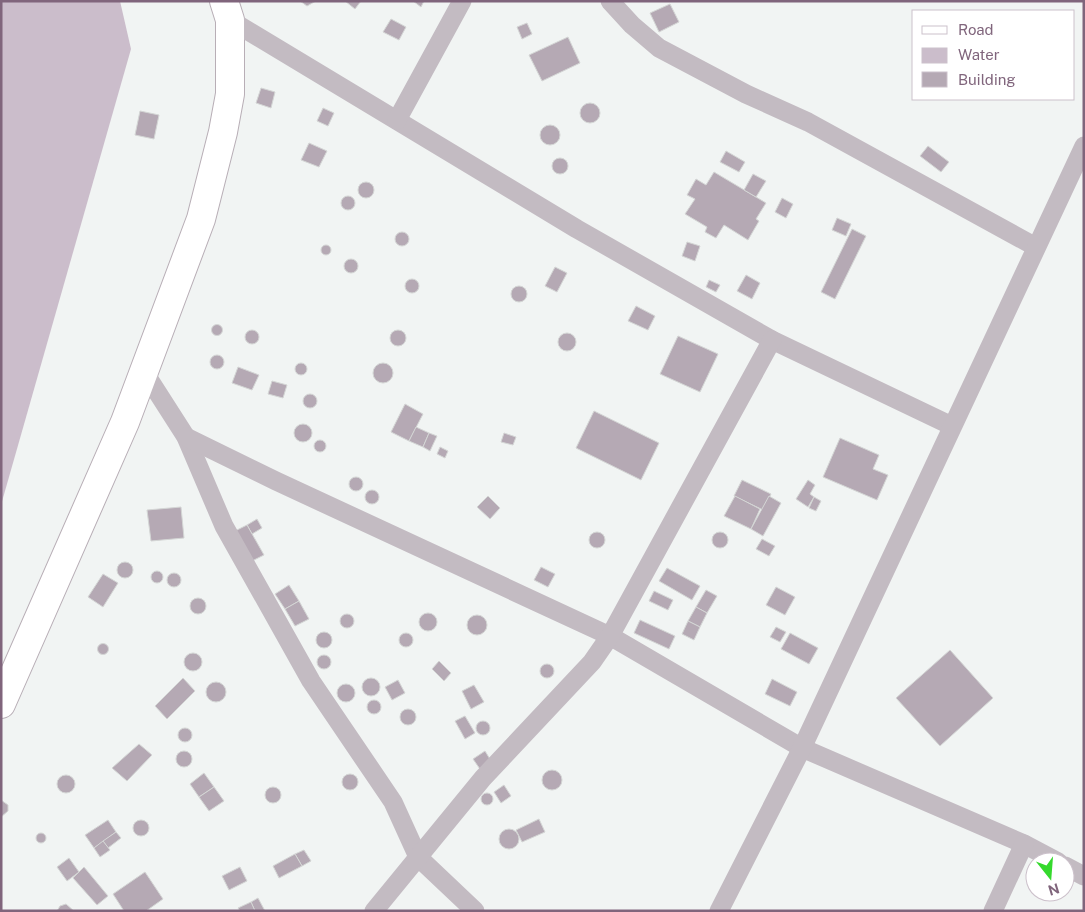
<svg xmlns="http://www.w3.org/2000/svg" width="1085" height="912" font-family="'Public Sans',sans-serif">
  <style>
    .water { fill: #cbbdcb }
    .building { fill: #b5a9b4; stroke: #d4d6d5 }
    .lines { fill: none; stroke-linecap: round; stroke-linejoin: round }
    .secondary-casing { stroke: #b8aeb6; stroke-width: 30 }
    .minor { stroke: #c3bbc2; stroke-width: 19 }
    .secondary { stroke: #fff; stroke-width: 28 }
  </style>
  <rect width="100%" height="100%" fill="#f1f4f3"/>
  <polygon class="water" points="1,1 120,1 131,49 1,505"/>
  <g class="building">
    <polygon points="300,1 316,1 307,6"/>
    <polygon points="345,1 361,1 355,9"/>
    <polygon points="413,1 424,1 421,7"/>
    <polygon points="670,4 679,22 659,32 650,13"/>
    <polygon points="391,19 406,27 399,40 383,32"/>
    <polygon points="527,23 532,34 522,39 517,27"/>
    <polygon points="568,37 580,63 542,81 529,55"/>
    <polygon points="261,88 275,92 271,108 256,103"/>
    <circle cx="590" cy="113" r="10"/>
    <polygon points="323,108 334,113 328,126 317,121"/>
    <polygon points="140,111 159,115 154,139 135,135"/>
    <circle cx="550" cy="135" r="10"/>
    <polygon points="309,143 327,151 319,167 301,160"/>
    <polygon points="928,146 949,162 941,172 920,156"/>
    <polygon points="726,151 745,162 739,172 720,162"/>
    <circle cx="560" cy="166" r="8"/>
    <polygon points="714,172 766,203 756,219 759,221 748,240 724,225 716,238 705,232 707,227 685,214 695,199 687,195 696,179 706,185"/>
    <polygon points="753,174 766,181 756,197 744,190"/>
    <circle cx="366" cy="190" r="8"/>
    <circle cx="348" cy="203" r="7"/>
    <polygon points="782,198 793,204 786,218 775,212"/>
    <polygon points="837,218 851,224 846,236 832,230"/>
    <polygon points="852,229 866,236 835,299 821,292"/>
    <circle cx="402" cy="239" r="7"/>
    <polygon points="687,242 700,246 695,261 682,256"/>
    <circle cx="326" cy="250" r="5"/>
    <circle cx="351" cy="266" r="7"/>
    <polygon points="555,267 567,273 557,292 545,286"/>
    <polygon points="746,275 760,283 752,299 737,291"/>
    <circle cx="412" cy="286" r="7"/>
    <polygon points="709,280 720,285 716,292 706,287"/>
    <circle cx="519" cy="294" r="8"/>
    <polygon points="636,306 655,316 648,330 628,321"/>
    <circle cx="217" cy="330" r="5.5"/>
    <circle cx="252" cy="337" r="7"/>
    <circle cx="398" cy="338" r="8"/>
    <circle cx="567" cy="342" r="9"/>
    <polygon points="678,336 718,354 700,392 660,374"/>
    <circle cx="217" cy="362" r="7"/>
    <circle cx="301" cy="369" r="6"/>
    <circle cx="383" cy="373" r="10"/>
    <polygon points="238,367 259,375 252,390 232,383"/>
    <polygon points="272,381 287,385 283,398 268,394"/>
    <circle cx="310" cy="401" r="7"/>
    <polygon points="405,404 423,414 409,441 391,432"/>
    <polygon points="594,411 659,443 641,480 576,448"/>
    <circle cx="303" cy="433" r="9"/>
    <polygon points="416,427 429,433 423,447 409,441"/>
    <polygon points="429,433 437,436 430,451 423,447"/>
    <polygon points="504,433 516,437 513,445 501,442"/>
    <polygon points="840,438 879,455 873,469 888,475 877,500 823,477"/>
    <circle cx="320" cy="446" r="6"/>
    <polygon points="440,447 448,451 445,458 437,454"/>
    <circle cx="356" cy="484" r="7"/>
    <polygon points="742,480 771,494 763,510 734,496"/>
    <polygon points="808,480 815,485 810,494 814,497 808,507 796,499"/>
    <circle cx="372" cy="497" r="7"/>
    <polygon points="488,496 500,508 490,519 477,507"/>
    <polygon points="735,496 760,509 751,529 724,516"/>
    <polygon points="769,496 781,503 763,536 751,529"/>
    <polygon points="814,497 821,501 816,511 809,508"/>
    <polygon points="181,507 184,538 151,541 147,510"/>
    <polygon points="257,519 262,528 252,534 247,525"/>
    <polygon points="247,525 264,555 250,562 233,532"/>
    <circle cx="597" cy="540" r="8"/>
    <circle cx="720" cy="540" r="8"/>
    <polygon points="762,539 775,546 769,556 756,549"/>
    <circle cx="125" cy="570" r="8"/>
    <polygon points="541,567 555,574 548,587 534,580"/>
    <polygon points="667,568 700,586 692,600 659,581"/>
    <circle cx="157" cy="577" r="6"/>
    <circle cx="174" cy="580" r="7"/>
    <polygon points="103,574 118,583 103,607 88,597"/>
    <polygon points="289,585 299,601 285,609 275,594"/>
    <polygon points="776,587 795,597 785,615 766,605"/>
    <polygon points="706,590 717,596 707,613 696,607"/>
    <polygon points="654,591 673,600 668,610 649,601"/>
    <circle cx="198" cy="606" r="8"/>
    <polygon points="299,601 309,619 295,626 285,609"/>
    <polygon points="696,607 707,613 700,627 688,621"/>
    <circle cx="428" cy="622" r="9"/>
    <circle cx="347" cy="621" r="7"/>
    <circle cx="477" cy="625" r="10"/>
    <polygon points="640,620 675,636 669,649 634,633"/>
    <polygon points="688,621 700,627 694,640 682,634"/>
    <polygon points="776,627 786,632 780,642 770,637"/>
    <circle cx="324" cy="640" r="8"/>
    <circle cx="406" cy="640" r="7"/>
    <polygon points="790,633 818,648 809,664 781,649"/>
    <circle cx="103" cy="649" r="5.5"/>
    <polygon points="950,650 993,698 940,746 896,698"/>
    <circle cx="193" cy="662" r="9"/>
    <circle cx="324" cy="662" r="7"/>
    <polygon points="439,661 451,673 444,681 432,669"/>
    <circle cx="547" cy="671" r="7"/>
    <circle cx="371" cy="687" r="9"/>
    <polygon points="183,678 195,691 167,719 155,706"/>
    <polygon points="772,679 797,692 790,706 765,694"/>
    <polygon points="398,680 405,693 392,700 385,687"/>
    <circle cx="216" cy="692" r="10"/>
    <circle cx="346" cy="693" r="9"/>
    <polygon points="474,685 484,702 471,709 462,691"/>
    <circle cx="374" cy="707" r="7"/>
    <circle cx="408" cy="717" r="8"/>
    <polygon points="465,716 475,733 465,739 455,721"/>
    <circle cx="483" cy="728" r="7"/>
    <circle cx="185" cy="735" r="7"/>
    <polygon points="139,744 152,755 127,781 112,768"/>
    <polygon points="485,751 493,764 482,772 473,759"/>
    <circle cx="184" cy="759" r="8"/>
    <circle cx="552" cy="780" r="10"/>
    <polygon points="204,773 214,787 199,797 190,784"/>
    <circle cx="350" cy="782" r="8"/>
    <circle cx="66" cy="784" r="9"/>
    <polygon points="504,785 511,796 501,803 494,792"/>
    <circle cx="273" cy="795" r="8"/>
    <polygon points="214,787 224,801 209,811 199,797"/>
    <circle cx="487" cy="799" r="6"/>
    <polygon points="1,800 8,805 8,811 1,817"/>
    <polygon points="539,819 545,832 522,842 516,830"/>
    <circle cx="141" cy="828" r="8"/>
    <polygon points="108,820 116,832 94,848 85,835"/>
    <circle cx="509" cy="839" r="10"/>
    <polygon points="116,832 121,838 108,848 103,841"/>
    <circle cx="41" cy="838" r="5"/>
    <polygon points="103,841 110,850 100,857 94,848"/>
    <polygon points="304,850 311,861 302,866 295,854"/>
    <polygon points="295,854 302,866 279,878 273,866"/>
    <polygon points="69,858 79,872 67,881 57,867"/>
    <polygon points="84,867 108,896 97,905 73,878"/>
    <polygon points="240,867 247,881 229,890 222,876"/>
    <polygon points="145,872 163,899 146,911 124,911 113,894"/>
    <polygon points="258,898 265,911 255,911 251,902"/>
    <polygon points="251,902 255,911 240,911 238,908"/>
    <polygon points="66,904 74,911 57,911 60,906"/>
  </g>
  <g class="lines">
    <defs>
      <polyline id="secondary" points="1,704 125,422 201,219 223,132 230,94 230,20 224,1"/>
    </defs>
    <use href="#secondary" class="secondary-casing"/>
    <g class="minor">
      <polyline points="610,1 632,25 659,48 746,94 808,122 1036,247"/>
      <polyline points="230,20 577,229 772,340 952,426"/>
      <polyline points="397,120 462,1"/>
      <polyline points="145,373 186,437 224,526 311,681 393,802 418,857 475,911"/>
      <polyline points="186,437 276,481 610,636 802,748 1024,844 1058,862"/>
      <polyline points="1065,866 1084,876"/>
      <polyline points="374,911 483,778 592,662 610,636 772,340"/>
      <polyline points="719,911 802,748 1084,146"/>
      <polyline points="993,911 1024,844"/>
    </g>
    <use href="#secondary" class="secondary"/>
  </g>
  <rect width="1085" height="912" fill="none" stroke="#80657c" stroke-width="5"/>
  <rect x="912" y="10" width="162" height="90" fill="#ffffff" stroke="#ccc1cb"/>
  <rect x="922" y="26" width="25" height="8" fill="#ffffff" stroke="#ccc1cb"/>
  <text x="958" y="35" font-size="15" fill="#80657c">Road</text>
  <rect x="922" y="48" width="25" height="15" fill="#cbbdcb" stroke="#ccc1cb"/>
  <text x="958" y="60" font-size="15" fill="#80657c">Water</text>
  <rect x="922" y="72" width="25" height="15" fill="#b5a9b4" stroke="#ccc1cb"/>
  <text x="958" y="85" font-size="15" fill="#80657c">Building</text>
  <g transform="translate(1050 877) rotate(163)"><circle r="24" fill="#ffffff" stroke="#ccc1cb"/>
  <path d="M0-4L9 19L0 12L-9 19Z" fill="#35d92d"/>
  <text y="-8" font-size="14" font-weight="bold" text-anchor="middle" fill="#80657c">N</text>
  </g>
</svg>
